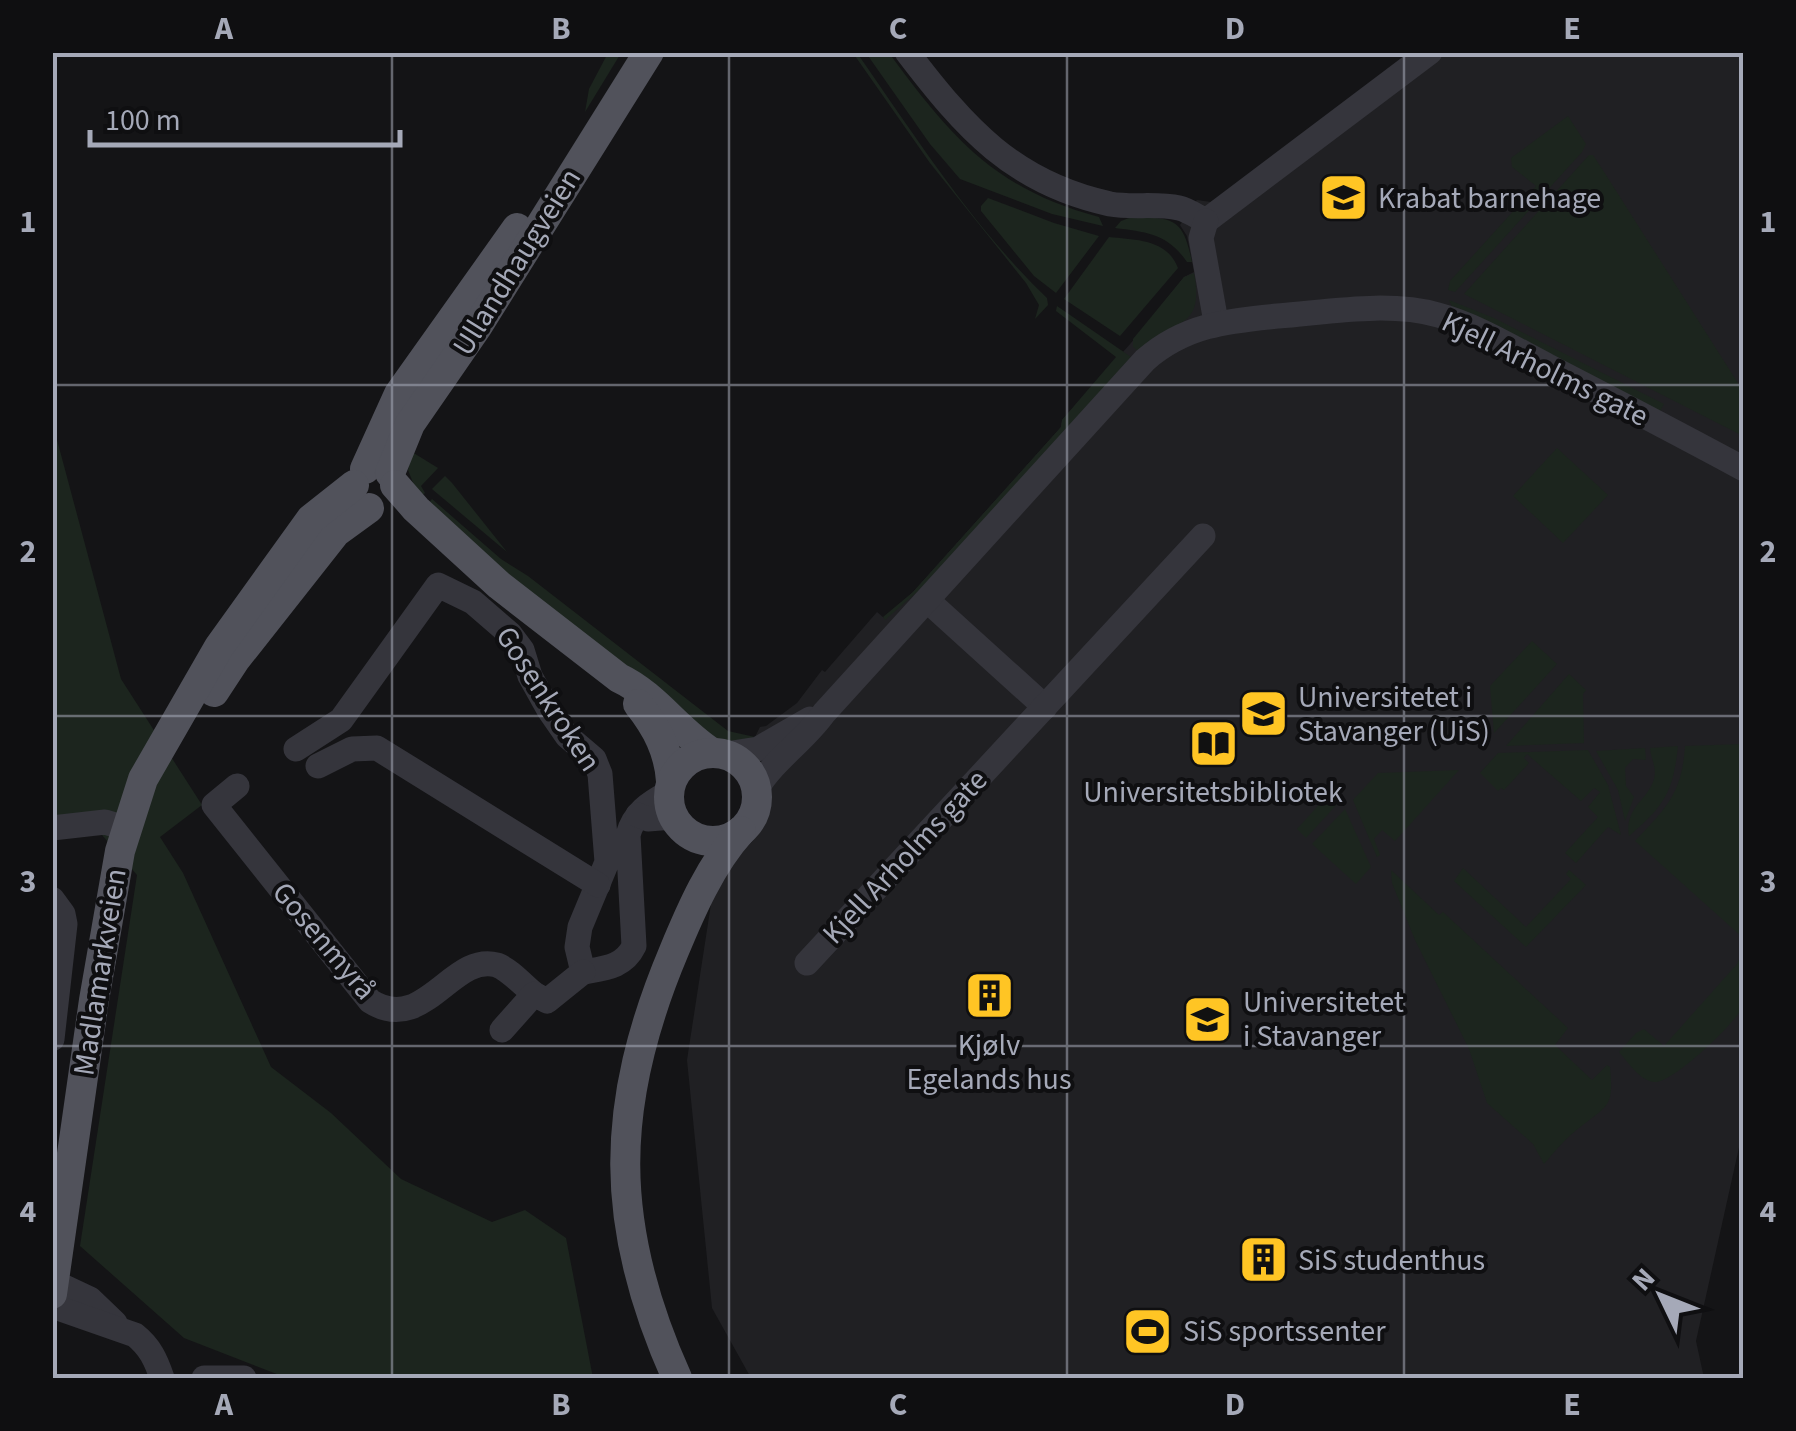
<svg xmlns="http://www.w3.org/2000/svg" width="1796" height="1431" font-family="'Source Sans 3',sans-serif">
  <style>
    .built { fill: #202023 }
    .green { fill: #1c251e }
    .lines { fill: none; stroke-linecap: round; stroke-linejoin: round }
    .minor { stroke: #35353c; stroke-width: 25 }
    .major { stroke: #51525b; stroke-width: 30 }
    .grid { fill: none; stroke: #a5a9b8; stroke-width: 2.5; stroke-opacity: 0.55 }
    .labels { text-anchor: middle; dominant-baseline: central; stroke-width: 8; stroke-linejoin: round; paint-order: stroke }
    .poi-label { font-size: 30px; fill: #a5a9b8; stroke: #0f0f11; text-anchor: start }
    .street-label { font-size: 30px; fill: #a5a9b8; stroke: #0f0f11 }
    .neatline { fill: none; stroke: #a5a9b8; stroke-width: 4 }
    .grid-label { font-size: 32px; text-anchor: middle; font-weight: bold; fill: #a5a9b8 }
  </style>
  <rect width="100%" height="100%" fill="#141416"/>
  <polygon class="built" points="1416,53 1743,53 1744,1035 1739,1041 1743,1046 1744,1125 1696,1341 1704,1378 751,1378 712,1308 687,1060 715,878 757,830 768,807 772,781 755,737 760,727 766,726 797,703 822,670 825,672 877,612 884,618 913,592 1061,427 1062,420 1131,343 1184,277 1194,272 1187,236 1180,225 1197,200 1211,202"/>
  <g class="green">
    <polygon points="608,53 621,53 585,112 589,89"/>
    <path d="M853,53H857C916,137 972,226 1047,298L1048,305L1035,319L1039,305L1026,283L930,163Z"/>
    <path d="M866,53H889C951,137 994,189 1099,217L1103,226L1052,214L960,179L930,144Z"/>
    <polygon points="1568,116 1586,144 1582,152 1455,292 1448,290 1450,281 1536,186 1512,167 1511,158"/>
    <polygon points="1589,155 1593,155 1606,175 1743,391 1743,436 1464,294"/>
    <polygon points="988,198 1054,223 1099,236 1056,293 1034,276 981,211 981,206"/>
    <path d="M1129,218C1173,217 1183,217 1192,262H1187C1168,234 1147,232 1115,228L1121,221Z"/>
    <path d="M1109,237C1136,240 1167,239 1178,268L1120,336L1064,299Z"/>
    <path d="M1194,273C1205,331 1174,318 1138,351L1133,347V339L1184,277Z"/>
    <polygon points="1449,300 1494,318 1664,404 1659,413 1453,309"/>
    <polygon points="1057,306 1131,357 933,578 885,620 883,617 913,592 1061,427 1062,420 1116,357 1056,311"/>
    <polygon points="52,421 121,679 202,805 160,837 183,873 271,1067 331,1113 401,1179 492,1222 525,1210 566,1238 593,1378 287,1378 184,1338 80,1246 137,875 95,827 53,819"/>
    <polygon points="1557,448 1608,495 1563,543 1513,496"/>
    <polygon points="412,452 438,468 421,486 425,493 419,498 408,470"/>
    <polygon points="445,476 452,483 507,552 432,489"/>
    <polygon points="432,499 501,559 528,576 728,731 755,737 729,744 715,740 472,548 426,506"/>
    <polygon points="1532,641 1557,664 1494,733 1490,686"/>
    <polygon points="1569,674 1586,690 1583,694 1584,743 1506,746"/>
    <path d="M1743,744L1744,934L1741,936L1635,841C1666,808 1682,794 1685,746Z"/>
    <path d="M1678,746C1673,793 1664,806 1629,836C1624,808 1648,800 1654,779C1657,768 1651,759 1650,748Z"/>
    <polygon points="1645,748 1646,760 1633,759 1625,768 1626,786 1634,797 1625,821 1618,790 1596,751"/>
    <polygon points="1588,750 1608,785 1621,835 1608,827 1576,863 1565,853 1598,817 1588,807 1600,792 1594,788 1581,801 1527,754 1524,758 1529,763 1504,790 1501,788 1498,791 1480,773 1498,753"/>
    <polygon points="1459,770 1395,841 1382,830 1374,839 1380,855 1377,857 1353,800 1378,773"/>
    <polygon points="1335,787 1341,800 1306,838 1297,829"/>
    <polygon points="1345,809 1371,867 1356,884 1312,844"/>
    <polygon points="1463,868 1526,927 1571,879 1566,874 1569,870 1586,885 1526,947 1454,881"/>
    <path d="M1391,870L1439,915L1443,912L1568,1028L1555,1045L1592,1080L1607,1065L1610,1067C1614,1108 1608,1105 1579,1128C1566,1138 1555,1151 1544,1164L1533,1144L1487,1103L1469,1049L1415,940L1392,883Z"/>
    <path d="M1743,951C1744,966 1748,992 1743,1006C1736,1023 1671,1085 1654,1082C1639,1080 1628,1062 1619,1052L1636,1033L1644,1029L1664,1046L1737,964Z"/>
  </g>
  <g class="lines">
    <g class="minor">
      <path d="M907,52C965,128 1013,183 1110,204C1132,208 1157,203 1179,208C1188,210 1198,217 1206,221L1430,52"/>
      <polyline points="1206,221 1201,238 1216,322"/>
      <polyline points="928,601 1045,707"/>
      <path d="M296,749L341,720L438,585L473,602L510,634L522,650L530,676L549,710L567,736L594,759L600,774L607,862L580,927L577,947L583,972C605,968 624,967 634,946L628,835C634,813 649,803 668,793"/>
      <polyline points="726,754 758,749 810,719"/>
      <polyline points="318,766 352,749 377,748 598,885"/>
      <path d="M237,786L214,805L370,1001C424,1036 452,952 497,965C510,970 523,985 534,994"/>
      <path d="M757,788C775,759 804,741 824,713L1145,360C1185,325 1227,321 1278,316C1329,312 1388,301 1438,315C1476,325 1513,348 1548,366C1614,400 1679,434 1744,469"/>
      <polyline points="638,815 648,819 673,817"/>
      <polyline points="52,828 105,822 128,829"/>
      <polyline points="52,899 63,914 65,924 52,1039"/>
      <polyline points="807,963 1203,536"/>
      <polyline points="502,1030 534,994 547,1001 583,972"/>
      <polyline points="56,1283 90,1299 115,1323"/>
      <path d="M52,1306L135,1335C150,1347 156,1360 162,1378"/>
      <polyline points="204,1378 244,1378"/>
    </g>
    <g class="major">
      <polyline points="365,469 399,394 517,228"/>
      <polyline points="390,473 410,424 477,327 649,52"/>
      <path d="M395,485L416,509L499,585L619,678C655,695 677,730 711,752"/>
      <polyline points="214,692 235,660 336,532 369,508"/>
      <path d="M638,704C657,728 669,751 671,781"/>
      <circle cx="713" cy="797" r="44"/>
      <polyline points="52,1294 94,1000 120,851 143,779 219,647 311,519 354,485"/>
      <path d="M677,1378C608,1225 609,1105 674,951C691,910 711,864 741,831"/>
    </g>
  </g>
  <path class="grid" d="M392,52V1378M729,52V1378M1067,52V1378M1404,52V1378M52,385H1744M52,716H1744M52,1046H1744"/>
  <defs>
    <symbol id="school-square" viewBox="-11 -11 22 22"><rect x="-9" y="-9" width="18" height="18" rx="4" fill="#ffc524" stroke="#0f0f11"/><path d="M0-5L7-2L0 1L-7-2ZM-4 1L0 2.5L4 1V4Q0 6-4 4Z" fill="#111"/></symbol>
    <symbol id="university-square" viewBox="-11 -11 22 22"><rect x="-9" y="-9" width="18" height="18" rx="4" fill="#ffc524" stroke="#0f0f11"/><path d="M0-5L7-2L0 1L-7-2ZM-4 1L0 2.5L4 1V4Q0 6-4 4Z" fill="#111"/></symbol>
    <symbol id="library-square" viewBox="-11 -11 22 22"><rect x="-9" y="-9" width="18" height="18" rx="4" fill="#ffc524" stroke="#0f0f11"/><path d="M-6-4Q-3-5.5-.7-3.5V5Q-3 3-6 4ZM6-4Q3-5.5 .7-3.5V5Q3 3 6 4Z" fill="#111"/></symbol>
    <symbol id="building-square" viewBox="-11 -11 22 22"><rect x="-9" y="-9" width="18" height="18" rx="4" fill="#ffc524" stroke="#0f0f11"/><path d="M-4-6H4V6H1V3H-1V6H-4ZM-2.5-4.3h1.7v1.8h-1.7ZM.8-4.3h1.7v1.8H.8ZM-2.5-1h1.7V.8h-1.7ZM.8-1h1.7V.8H.8Z" fill="#111"/></symbol>
    <symbol id="stadium-square" viewBox="-11 -11 22 22"><rect x="-9" y="-9" width="18" height="18" rx="4" fill="#ffc524" stroke="#0f0f11"/><path d="M0-5a6.5 5 0 1 0 0 10a6.5 5 0 1 0 0-10ZM-3.5-1.8h7v3.6h-7Z" fill="#111"/></symbol>
  </defs>
  <g fill-rule="evenodd">
    <use href="#school-square" x="1316" y="170" width="55" height="55"/>
    <use href="#university-square" x="1236" y="686" width="55" height="55"/>
    <use href="#library-square" x="1186" y="716" width="55" height="55"/>
    <use href="#building-square" x="962" y="968" width="55" height="55"/>
    <use href="#university-square" x="1180" y="992" width="55" height="55"/>
    <use href="#building-square" x="1236" y="1232" width="55" height="55"/>
    <use href="#stadium-square" x="1120" y="1304" width="55" height="55"/>
  </g>
  <g class="labels">
    <g class="poi-label">
      <text x="1378" y="198">Krabat barnehage</text>
      <text x="1298" y="697">Universitetet i<tspan x="1298" dy="34">Stavanger (UiS)</tspan></text>
      <text x="1213" y="792" text-anchor="middle">Universitetsbibliotek</text>
      <text x="1243" y="1002">Universitetet<tspan x="1243" dy="34">i Stavanger</tspan></text>
      <text x="989" y="1045" text-anchor="middle">Kjølv<tspan x="989" dy="34">Egelands hus</tspan></text>
      <text x="1298" y="1260">SiS studenthus</text>
      <text x="1183" y="1331">SiS sportssenter</text>
    </g>
    <g class="street-label">
      <text transform="translate(517 262) rotate(-58)">Ullandhaugveien</text>
      <text transform="translate(1545 369) rotate(26)">Kjell Arholms gate</text>
      <text transform="translate(548 699) rotate(57)">Gosenkroken</text>
      <text transform="translate(905 857) rotate(-47)">Kjell Arholms gate</text>
      <text transform="translate(324 941) rotate(50)">Gosenmyrå</text>
      <text transform="translate(100 972) rotate(-81)">Madlamarkveien</text>
    </g>
  </g>
  <rect width="1796" height="1431" fill="none" stroke="#0f0f11" stroke-width="110"/>
  <g transform="translate(1661 1296) rotate(313)" stroke="#0f0f11" stroke-width="8" paint-order="stroke">
  <path d="M0-8L18 38L0 25L-18 38Z" fill="#a5a9b8"/>
  <text y="-15" font-size="28" font-weight="bold" text-anchor="middle" fill="#a5a9b8">N</text>
  </g>
  <path d="M90 130v15h310v-15" fill="none" stroke="#a5a9b8" stroke-width="5"/>
  <text x="105" y="130" font-size="30" fill="#a5a9b8" stroke="#0f0f11" stroke-width="8" paint-order="stroke">100 m</text>
  <rect x="55" y="55" width="1686" height="1321" class="neatline"/>
  <g class="grid-label">
    <text x="224" y="39">A</text>
    <text x="561" y="39">B</text>
    <text x="898" y="39">C</text>
    <text x="1235" y="39">D</text>
    <text x="1572" y="39">E</text>
    <text x="28" y="232">1</text>
    <text x="1768" y="232">1</text>
    <text x="28" y="562">2</text>
    <text x="1768" y="562">2</text>
    <text x="28" y="892">3</text>
    <text x="1768" y="892">3</text>
    <text x="28" y="1222">4</text>
    <text x="1768" y="1222">4</text>
    <text x="224" y="1415">A</text>
    <text x="561" y="1415">B</text>
    <text x="898" y="1415">C</text>
    <text x="1235" y="1415">D</text>
    <text x="1572" y="1415">E</text>
  </g>
</svg>
